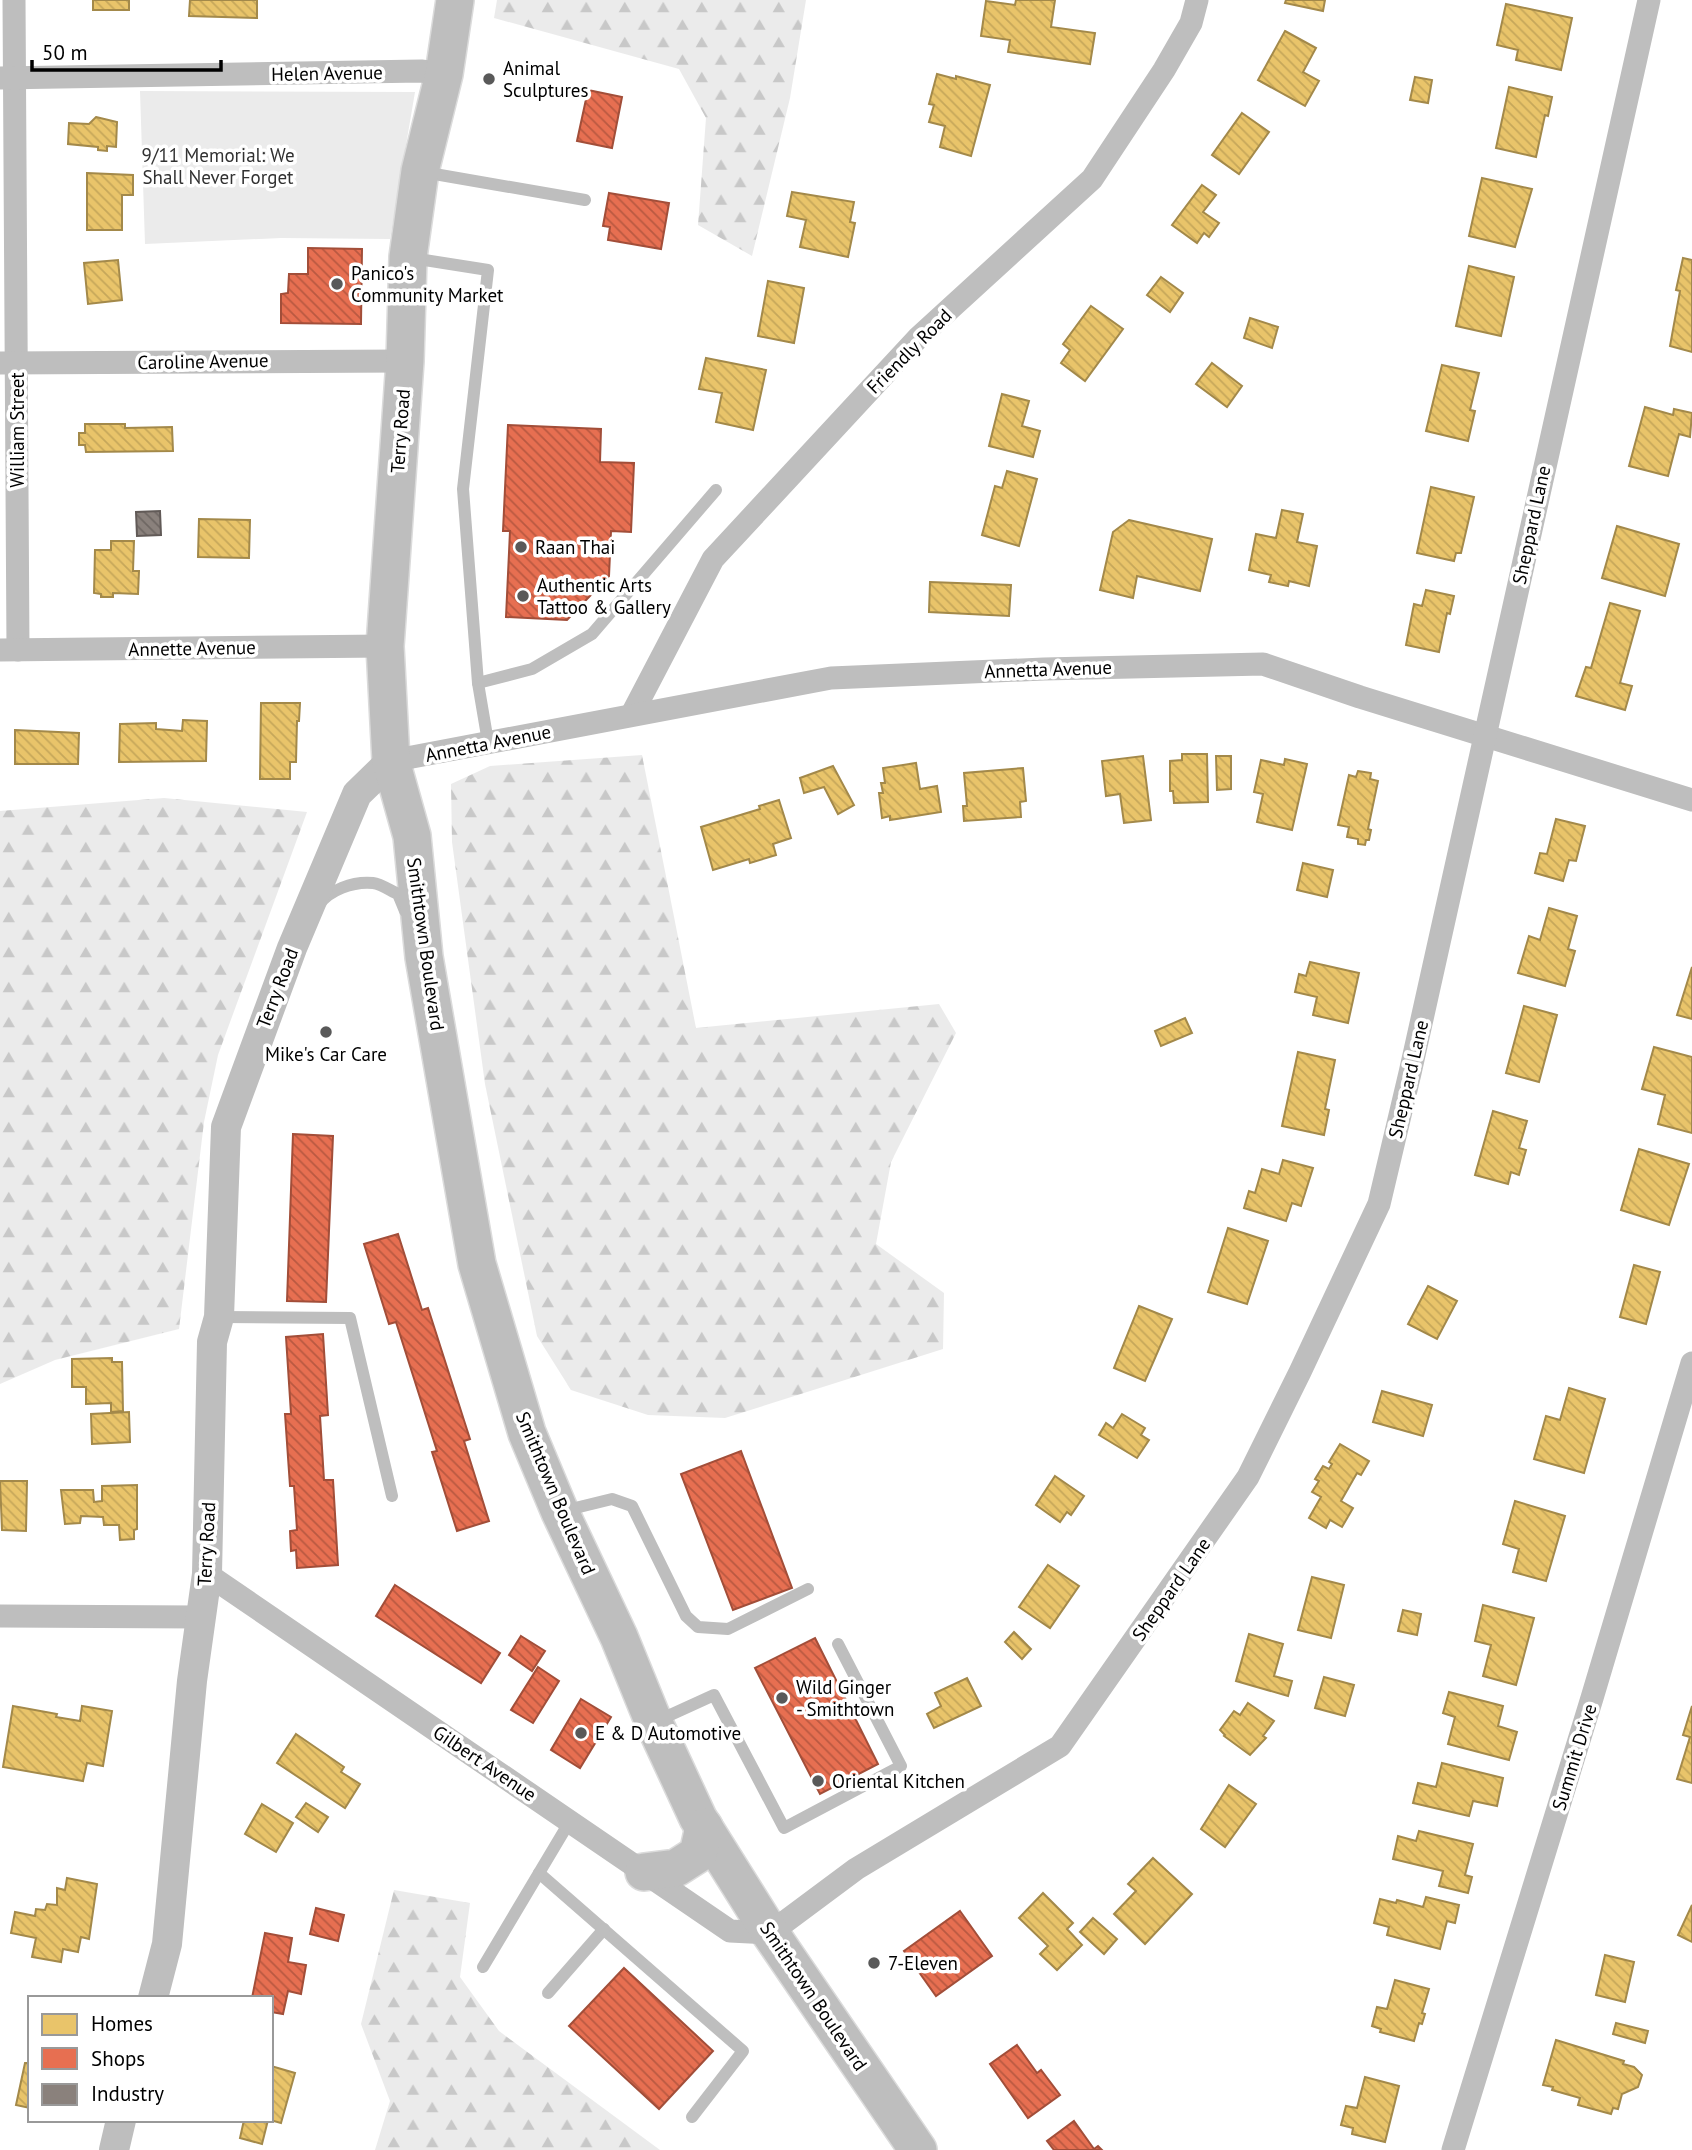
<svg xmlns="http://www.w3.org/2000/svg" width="1692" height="2150" font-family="'PT Sans',sans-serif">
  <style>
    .forest { fill: url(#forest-firs) }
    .green { fill: #ebebeb }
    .homes { fill: url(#homes-back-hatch); stroke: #a3894a; stroke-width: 2 }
    .shops { fill: url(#shops-back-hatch); stroke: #a24e39; stroke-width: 2 }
    .industry { fill: url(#industry-back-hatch); stroke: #615a57; stroke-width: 2 }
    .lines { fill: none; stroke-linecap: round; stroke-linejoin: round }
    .primary-casing { stroke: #dbdbdb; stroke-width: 40 }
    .service { stroke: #bebebe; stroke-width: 12 }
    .minor { stroke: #bebebe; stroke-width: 23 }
    .tertiary { stroke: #bebebe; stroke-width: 30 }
    .primary { stroke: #bebebe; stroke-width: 37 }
    .poi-dot { fill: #595959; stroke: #fff; stroke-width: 2.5 }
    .labels { text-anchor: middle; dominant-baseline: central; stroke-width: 7; stroke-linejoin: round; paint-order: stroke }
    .poi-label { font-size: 19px; fill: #000; stroke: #fff; text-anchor: start }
    .street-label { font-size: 19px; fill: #000; stroke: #fff }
    .park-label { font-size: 19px; fill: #313131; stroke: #fff }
  </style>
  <defs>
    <pattern id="forest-firs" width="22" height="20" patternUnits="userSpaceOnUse" patternTransform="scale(1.75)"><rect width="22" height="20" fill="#ebebeb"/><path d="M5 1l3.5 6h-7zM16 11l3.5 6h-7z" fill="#c8c8c8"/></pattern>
    <pattern id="homes-back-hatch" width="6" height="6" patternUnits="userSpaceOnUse" patternTransform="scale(1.75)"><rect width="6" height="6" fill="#e9c46a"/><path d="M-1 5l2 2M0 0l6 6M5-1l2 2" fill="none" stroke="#c6a75a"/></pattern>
    <pattern id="shops-back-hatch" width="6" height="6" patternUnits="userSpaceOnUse" patternTransform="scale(1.75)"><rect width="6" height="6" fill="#e76f51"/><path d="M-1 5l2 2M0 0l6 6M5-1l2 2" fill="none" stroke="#b95941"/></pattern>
    <pattern id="industry-back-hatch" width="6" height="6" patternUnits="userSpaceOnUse" patternTransform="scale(1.75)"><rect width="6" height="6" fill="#8a817c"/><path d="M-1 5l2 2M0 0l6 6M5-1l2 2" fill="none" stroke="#6e6763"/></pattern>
  </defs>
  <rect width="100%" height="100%" fill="#fff"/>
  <g class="forest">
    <polygon points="497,0 806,0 790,98 752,256 698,225 706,118 679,69 494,18"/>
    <polygon points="642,755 696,1028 939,1004 956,1033 891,1162 876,1244 944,1293 943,1349 725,1418 648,1415 571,1390 537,1336 485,1084 452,842 451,784 490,766"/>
    <polygon points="164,798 307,812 218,1055 204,1122 179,1329 55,1360 0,1384 0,811"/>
    <polygon points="394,1890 470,1903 460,1977 499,2031 660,2150 375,2150 390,2101 361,2024"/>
  </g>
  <polygon class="green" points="140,91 415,92 390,239 281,238 145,244"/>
  <g class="homes">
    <rect x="93" y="0" width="36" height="10"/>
    <polygon points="190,0 257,0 257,18 189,16"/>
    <polygon points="1016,0 1055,0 1051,27 1095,33 1090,64 1008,52 1010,40 981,36 986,1 1015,5"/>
    <polygon points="1286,0 1325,0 1323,11 1285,3"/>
    <polygon points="1506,4 1572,18 1561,70 1516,60 1518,50 1497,45"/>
    <polygon points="1285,31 1316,48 1303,72 1319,81 1305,106 1258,80"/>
    <polygon points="937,74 956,79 956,76 990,85 971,156 940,147 945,126 929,122 934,105 929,104"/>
    <polygon points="1415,77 1432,80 1428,103 1410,100"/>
    <polygon points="1509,87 1552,97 1548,116 1545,115 1536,157 1496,148"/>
    <polygon points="1242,113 1269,132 1239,174 1212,155"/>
    <polygon points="96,117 117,122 116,147 107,146 107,151 98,150 98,147 68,144 69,123 89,124"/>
    <polygon points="87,173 133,175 133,195 122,195 122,230 87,230"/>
    <polygon points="1482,178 1532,189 1515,247 1469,236"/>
    <polygon points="1202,185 1216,195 1203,212 1219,223 1209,237 1204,233 1197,243 1172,225"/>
    <polygon points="792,192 854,202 850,222 855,223 848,257 800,247 806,220 787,216"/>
    <polygon points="1683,258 1692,260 1692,352 1670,346 1680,291 1676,290"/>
    <polygon points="118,260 122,300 88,304 84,263"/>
    <polygon points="1469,266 1514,277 1501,336 1456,326"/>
    <polygon points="1161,277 1183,293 1170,312 1147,295"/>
    <polygon points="768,281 804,288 794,343 758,336"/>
    <polygon points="1091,306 1123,329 1085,381 1061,363 1070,350 1063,344"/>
    <polygon points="1250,318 1278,327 1272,348 1244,338"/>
    <polygon points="706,358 766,370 753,430 716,422 722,393 699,389"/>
    <polygon points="1212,363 1242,386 1227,407 1196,384"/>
    <polygon points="1442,365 1479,373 1470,410 1475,411 1468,441 1426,431"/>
    <polygon points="1002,394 1029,401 1022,426 1040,431 1033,457 989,446"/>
    <polygon points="1645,407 1673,415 1674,409 1692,413 1690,437 1679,434 1668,476 1629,466"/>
    <polygon points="85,424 125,424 125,428 172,427 173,451 86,452 85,445 79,445 79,433 85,433"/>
    <polygon points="1007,471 1037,479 1019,546 982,535 995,486 1002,488"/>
    <polygon points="1431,487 1474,497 1461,553 1456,553 1454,561 1417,553"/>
    <polygon points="1282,510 1303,514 1297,542 1317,546 1309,586 1289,581 1288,586 1269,582 1271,575 1249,570 1256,534 1276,538"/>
    <polygon points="199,519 250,520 249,558 198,557"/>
    <polygon points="1129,520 1212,539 1200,591 1137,576 1133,598 1100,590 1113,532"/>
    <polygon points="1617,526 1679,544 1665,596 1602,578"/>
    <polygon points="111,541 134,541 133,571 139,571 138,594 113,593 113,597 101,597 101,594 94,593 95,550 111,550"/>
    <polygon points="930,582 1011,585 1009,616 929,612"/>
    <polygon points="1426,590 1454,596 1450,614 1447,613 1439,652 1406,645 1414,604 1422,606"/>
    <polygon points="1610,603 1640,611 1620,683 1632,686 1625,710 1576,696 1586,667 1591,668"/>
    <polygon points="261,703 300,703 299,721 297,721 296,762 290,762 290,779 260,779"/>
    <polygon points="183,720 207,721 206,761 119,762 120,724 156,723 156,729 182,731"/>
    <polygon points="15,730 79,733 78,764 15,764"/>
    <polygon points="1182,754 1207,754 1208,802 1174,803 1173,791 1170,791 1170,761 1182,760"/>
    <polygon points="1143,756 1151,820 1124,823 1120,794 1106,796 1102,761"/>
    <polygon points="1216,756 1231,756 1231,789 1217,790"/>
    <polygon points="1285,759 1307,764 1292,830 1257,822 1263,794 1254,792 1261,760 1284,765"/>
    <polygon points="916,763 920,789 937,786 941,812 890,820 890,816 882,818 879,793 883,793 881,783 885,783 883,768"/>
    <polygon points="833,766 854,805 838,814 824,787 804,793 800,778"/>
    <polygon points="1023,768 1026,801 1020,802 1021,817 964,821 963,806 967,806 964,773"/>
    <polygon points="1358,771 1371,773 1370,779 1378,781 1368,829 1371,830 1369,840 1366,840 1365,845 1358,844 1358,839 1347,837 1349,827 1338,825 1349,775 1356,777"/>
    <polygon points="779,800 791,838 773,844 776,855 750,863 749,859 713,870 701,827 760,809 759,806"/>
    <polygon points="1556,819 1585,826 1576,861 1569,860 1563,881 1535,873 1540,853 1547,854"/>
    <polygon points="1303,863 1333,870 1327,897 1297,890"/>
    <polygon points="1549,908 1577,916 1568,949 1575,951 1565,986 1518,973 1529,936 1540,940"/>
    <polygon points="1310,962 1359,973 1348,1023 1313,1015 1317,997 1295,992 1299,974 1306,976"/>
    <polygon points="1692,967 1692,1019 1677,1015"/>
    <polygon points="1524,1006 1557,1015 1539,1082 1506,1073"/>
    <polygon points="1185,1018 1192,1033 1161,1046 1155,1031"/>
    <polygon points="1654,1047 1692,1057 1692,1133 1658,1124 1665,1095 1642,1089"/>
    <polygon points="1298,1052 1335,1060 1325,1109 1329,1110 1324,1135 1282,1126"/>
    <polygon points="1493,1111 1527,1121 1519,1148 1526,1150 1519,1175 1511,1172 1508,1184 1475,1175"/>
    <polygon points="1639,1149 1689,1164 1669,1225 1621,1210"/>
    <polygon points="1283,1160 1313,1168 1301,1206 1292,1203 1286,1221 1244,1208 1249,1191 1255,1193 1262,1169 1279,1174"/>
    <polygon points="1228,1228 1268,1241 1247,1304 1208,1292"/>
    <polygon points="1634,1265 1660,1272 1646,1324 1620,1317"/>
    <polygon points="1428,1286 1457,1301 1437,1339 1408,1324"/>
    <polygon points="1139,1306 1172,1319 1145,1381 1114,1368"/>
    <polygon points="112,1358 112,1362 122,1362 123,1411 111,1412 111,1403 86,1404 86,1387 72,1387 72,1359"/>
    <polygon points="1569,1388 1605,1399 1584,1473 1534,1459 1546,1416 1560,1420"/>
    <polygon points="1382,1391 1432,1405 1423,1436 1373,1422"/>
    <polygon points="129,1412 130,1442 92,1444 91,1414"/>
    <polygon points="1122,1414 1145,1428 1141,1435 1149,1440 1137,1458 1099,1435 1106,1423 1113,1428"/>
    <polygon points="1340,1444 1369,1461 1361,1475 1357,1473 1341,1501 1353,1508 1342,1527 1330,1520 1326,1528 1309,1518 1321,1497 1312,1492 1319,1481 1315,1479 1323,1466 1329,1469 1332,1464 1329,1462"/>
    <polygon points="1055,1476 1084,1496 1071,1515 1067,1512 1060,1522 1036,1505"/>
    <polygon points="0,1481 27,1481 26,1531 2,1530"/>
    <polygon points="137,1485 137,1529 134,1530 134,1539 120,1540 119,1525 104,1525 103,1517 81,1516 80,1523 65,1524 61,1490 93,1490 94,1502 102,1501 102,1486"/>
    <polygon points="1515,1501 1565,1516 1546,1581 1513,1572 1519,1549 1503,1544"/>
    <polygon points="1048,1565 1079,1586 1050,1628 1019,1607"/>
    <polygon points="1312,1577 1344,1585 1331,1638 1298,1630"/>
    <polygon points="1483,1605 1534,1618 1516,1685 1483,1676 1491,1645 1475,1641"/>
    <polygon points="1403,1610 1421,1614 1417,1635 1398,1631"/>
    <polygon points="1014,1632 1031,1649 1022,1659 1005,1642"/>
    <polygon points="1249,1634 1283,1644 1274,1676 1292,1681 1288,1696 1236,1681"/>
    <polygon points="1324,1677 1354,1685 1345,1716 1315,1708"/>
    <polygon points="967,1678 981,1706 934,1728 927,1714 941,1706 935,1693"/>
    <polygon points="1449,1692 1503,1706 1498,1726 1517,1732 1509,1760 1448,1744 1455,1717 1443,1713"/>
    <polygon points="1248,1703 1274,1721 1263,1736 1266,1738 1250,1755 1224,1736 1225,1735 1220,1730 1234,1711 1240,1715"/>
    <polygon points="13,1706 57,1714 56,1717 80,1721 82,1706 112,1711 103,1766 87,1763 83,1781 3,1767"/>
    <polygon points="1692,1706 1692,1783 1677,1779 1690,1737 1683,1735"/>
    <polygon points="296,1734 344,1767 341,1772 360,1784 345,1808 277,1763"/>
    <polygon points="1442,1763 1503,1778 1497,1806 1473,1801 1469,1816 1413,1803 1418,1783 1436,1787"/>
    <polygon points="1229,1785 1256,1804 1225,1847 1201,1829"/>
    <polygon points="306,1803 328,1817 318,1832 296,1817"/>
    <polygon points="262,1804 293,1823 276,1852 245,1834"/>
    <polygon points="1419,1831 1473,1844 1465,1875 1472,1877 1468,1893 1439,1886 1443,1871 1393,1859 1398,1836 1416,1841"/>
    <polygon points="1153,1858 1192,1894 1145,1944 1114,1914 1136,1891 1128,1884"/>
    <polygon points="67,1878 97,1884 89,1939 81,1937 78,1952 63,1949 61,1962 32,1957 36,1938 11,1933 15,1912 35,1916 36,1909 45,1910 47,1904 57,1905 57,1888 65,1890"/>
    <polygon points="1043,1893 1073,1923 1067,1929 1082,1945 1057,1970 1040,1954 1048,1946 1019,1918"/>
    <polygon points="1426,1897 1459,1905 1455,1923 1447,1921 1440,1949 1387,1935 1389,1927 1374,1923 1380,1899 1396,1903 1397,1900 1423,1907"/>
    <polygon points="1692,1905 1692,1942 1678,1935"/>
    <polygon points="1093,1918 1117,1939 1104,1954 1080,1932"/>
    <polygon points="1605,1955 1634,1962 1625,2002 1596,1995"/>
    <polygon points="1395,1980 1429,1989 1422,2013 1425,2014 1422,2024 1419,2023 1414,2041 1380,2032 1381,2029 1372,2026 1377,2007 1387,2009"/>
    <polygon points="1616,2023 1648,2031 1645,2043 1613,2034"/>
    <polygon points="1556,2040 1624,2061 1623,2064 1634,2067 1642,2075 1638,2087 1622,2094 1618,2109 1613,2108 1611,2114 1578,2105 1580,2098 1552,2090 1553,2087 1543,2085"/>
    <polygon points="25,2063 30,2063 30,2108 16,2105"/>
    <polygon points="271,2066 295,2073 281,2123 270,2120"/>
    <polygon points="1365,2077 1399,2086 1385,2142 1352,2134 1353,2128 1341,2125 1346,2106 1357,2108"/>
    <polygon points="244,2120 268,2120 262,2144 240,2138"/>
  </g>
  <g class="shops">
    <polygon points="588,90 622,97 612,148 577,141"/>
    <polygon points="609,193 669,203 661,249 608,240 610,227 603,226"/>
    <polygon points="308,248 362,249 361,324 281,323 281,294 288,293 289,274 308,274"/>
    <polygon points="508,425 601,429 600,462 634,463 631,532 611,531 609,576 567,620 506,617 510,531 503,531"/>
    <polygon points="293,1134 333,1136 326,1302 287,1301"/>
    <polygon points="398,1234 422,1310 428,1308 470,1439 464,1441 489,1521 457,1531 432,1452 437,1451 396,1322 389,1324 364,1244"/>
    <polygon points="323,1334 328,1415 320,1416 324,1480 333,1480 338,1565 297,1568 296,1550 291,1551 290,1531 297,1530 294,1486 290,1486 285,1414 291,1414 286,1337"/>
    <polygon points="741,1451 792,1588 733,1610 681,1474"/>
    <polygon points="395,1585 500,1653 481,1683 376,1616"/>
    <polygon points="521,1636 545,1651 532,1671 509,1655"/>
    <polygon points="815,1638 878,1764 820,1794 755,1668"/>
    <polygon points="538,1667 559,1681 533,1723 511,1710"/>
    <polygon points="581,1699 611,1717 580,1768 551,1750"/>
    <polygon points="316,1908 344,1915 338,1941 310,1934"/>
    <polygon points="960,1911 992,1956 936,1996 904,1951"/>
    <polygon points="265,1933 292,1938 288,1962 306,1965 301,1994 288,1991 283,2014 271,2012 271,1998 252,1998"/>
    <polygon points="624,1968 713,2051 659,2109 569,2026"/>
    <polygon points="1017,2045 1037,2073 1041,2070 1060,2095 1028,2118 990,2064"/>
    <polygon points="1074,2121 1094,2149 1098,2146 1102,2150 1054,2150 1047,2141"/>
  </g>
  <polygon class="industry" points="160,511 161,535 137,536 136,512"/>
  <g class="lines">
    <defs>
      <g id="primary">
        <polyline points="455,0 444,74 420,171 408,257 405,361 385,646 391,761 412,836 424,957 477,1264 527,1433 560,1512 619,1637 654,1723 698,1818 770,1933 918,2150"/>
        <polyline points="644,1872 676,1868 698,1854 704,1827"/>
      </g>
    </defs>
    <use href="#primary" class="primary-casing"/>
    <g class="service">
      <polyline points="423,172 585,200"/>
      <polyline points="412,258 488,270 463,489 478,683 532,669 592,634 716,490"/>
      <polyline points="478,683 488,742"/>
      <path d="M318,906C328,890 354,881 373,883C381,884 391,891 398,894L405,911"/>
      <polyline points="220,1317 350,1318 392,1496"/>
      <polyline points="563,1511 612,1499 632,1506 686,1616 698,1627 728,1629 808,1589"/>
      <polyline points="657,1721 714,1695 784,1828 901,1766 838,1644"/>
      <polyline points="539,1873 743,2051 692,2117"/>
      <polyline points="483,1967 570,1821"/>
      <polyline points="548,1993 604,1929"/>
    </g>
    <g class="minor">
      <polyline points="14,0 18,650"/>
      <polyline points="0,78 421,71 444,74"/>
      <polyline points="0,363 405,361"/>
      <polyline points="0,650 385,646"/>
      <polyline points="632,714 713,559 918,338 1092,179 1164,70 1191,23 1197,0"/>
      <polyline points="391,761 831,678 1044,669 1263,664 1360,697 1692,800"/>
      <polyline points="207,1574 730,1931 770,1933 856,1869 1060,1746 1248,1477 1300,1372 1379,1204 1410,1073 1649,0"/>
      <polyline points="0,1616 200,1617"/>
      <polyline points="1453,2150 1592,1698 1692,1363"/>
    </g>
    <g class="tertiary">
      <polyline points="153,1998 167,1944 192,1681 207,1574 212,1342 219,1317 226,1127 292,948 357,794 391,761"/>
      <polyline points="114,2150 121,2120"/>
    </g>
    <use href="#primary" class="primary"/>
  </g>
  <g class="poi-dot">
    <circle cx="489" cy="79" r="7"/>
    <circle cx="337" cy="284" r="7"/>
    <circle cx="521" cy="547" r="7"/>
    <circle cx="523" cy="596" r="7"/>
    <circle cx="326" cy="1032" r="7"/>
    <circle cx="782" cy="1698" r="7"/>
    <circle cx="581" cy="1733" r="7"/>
    <circle cx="818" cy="1781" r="7"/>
    <circle cx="874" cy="1963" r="7"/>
  </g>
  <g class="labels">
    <g class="poi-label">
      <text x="503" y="68">Animal<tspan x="503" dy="22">Sculptures</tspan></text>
      <text x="351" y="273">Panico's<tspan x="351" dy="22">Community Market</tspan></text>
      <text x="535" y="547">Raan Thai</text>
      <text x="537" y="585">Authentic Arts<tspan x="537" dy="22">Tattoo &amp; Gallery</tspan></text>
      <text x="326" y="1054" text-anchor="middle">Mike's Car Care</text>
      <text x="796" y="1687">Wild Ginger<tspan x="796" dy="22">- Smithtown</tspan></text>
      <text x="595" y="1733">E &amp; D Automotive</text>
      <text x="832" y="1781">Oriental Kitchen</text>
      <text x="888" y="1963">7-Eleven</text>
    </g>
    <g class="street-label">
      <text transform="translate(327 73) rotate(-1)">Helen Avenue</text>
      <text transform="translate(909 351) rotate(-45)">Friendly Road</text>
      <text transform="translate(203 361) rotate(-1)">Caroline Avenue</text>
      <text transform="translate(17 430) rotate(-90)">William Street</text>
      <text transform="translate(400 431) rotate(-86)">Terry Road</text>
      <text transform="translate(1531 525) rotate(-78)">Sheppard Lane</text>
      <text transform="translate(192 648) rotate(-1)">Annette Avenue</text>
      <text transform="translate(1048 669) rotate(-2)">Annetta Avenue</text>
      <text transform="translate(488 743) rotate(-11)">Annetta Avenue</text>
      <text transform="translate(426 944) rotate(82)">Smithtown Boulevard</text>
      <text transform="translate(277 988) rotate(-69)">Terry Road</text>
      <text transform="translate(1408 1079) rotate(-77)">Sheppard Lane</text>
      <text transform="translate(556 1493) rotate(67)">Smithtown Boulevard</text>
      <text transform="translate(206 1544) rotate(-87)">Terry Road</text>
      <text transform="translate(1171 1589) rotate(-55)">Sheppard Lane</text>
      <text transform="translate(1574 1757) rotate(-73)">Summit Drive</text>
      <text transform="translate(485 1763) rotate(34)">Gilbert Avenue</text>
      <text transform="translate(814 1996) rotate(56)">Smithtown Boulevard</text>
    </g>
    <g class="park-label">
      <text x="218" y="155">9/11 Memorial: We<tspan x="218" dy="22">Shall Never Forget</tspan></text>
    </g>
  </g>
  <rect x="28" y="1996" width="245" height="126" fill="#ffffff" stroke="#999999" stroke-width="2"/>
  <rect x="42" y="2014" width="35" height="21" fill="#e9c46a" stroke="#999999" stroke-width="2"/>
  <text x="91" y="2031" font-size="21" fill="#000000">Homes</text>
  <rect x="42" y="2048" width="35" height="21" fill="#e76f51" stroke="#999999" stroke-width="2"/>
  <text x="91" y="2066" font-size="21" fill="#000000">Shops</text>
  <rect x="42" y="2084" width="35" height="21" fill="#8a817c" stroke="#999999" stroke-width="2"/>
  <text x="91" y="2101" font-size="21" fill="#000000">Industry</text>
  <path d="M32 60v10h189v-10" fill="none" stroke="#000000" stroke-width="3.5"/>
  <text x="42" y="60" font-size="21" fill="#000000" stroke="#ffffff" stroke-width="5" paint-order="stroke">50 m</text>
</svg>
